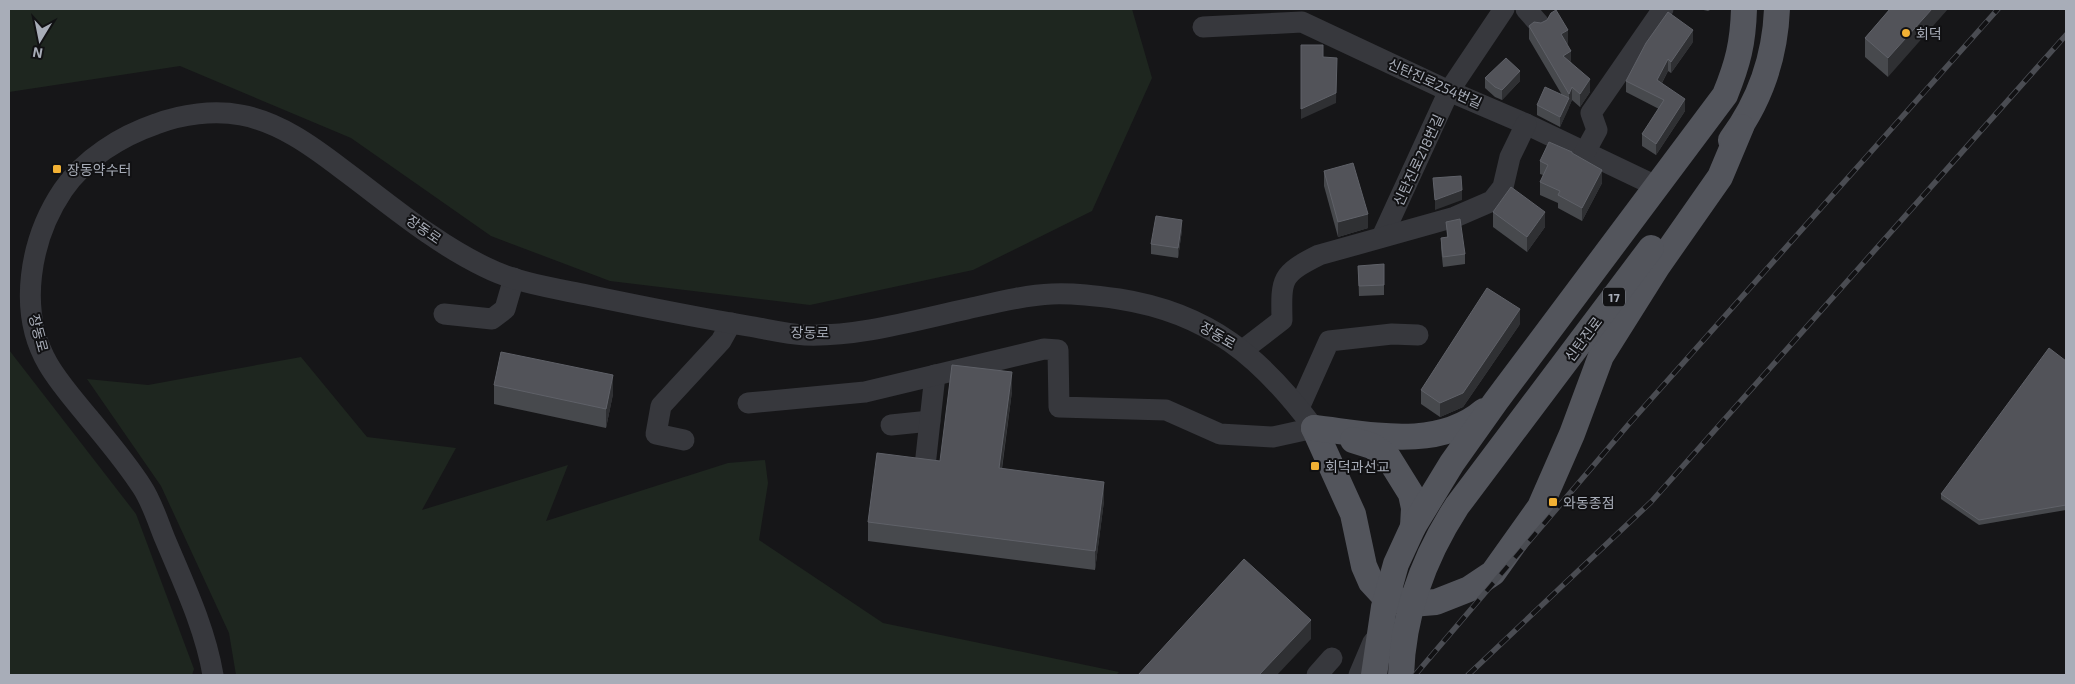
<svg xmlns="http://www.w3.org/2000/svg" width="2075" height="684" font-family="'Exo 2','Noto Sans KR',sans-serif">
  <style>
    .green { fill: #1e261f }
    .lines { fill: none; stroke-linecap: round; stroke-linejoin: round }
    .minor { stroke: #37383d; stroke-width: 21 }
    .major { stroke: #53555c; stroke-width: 26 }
    .rail-casing { stroke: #4a4c52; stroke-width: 5.5 }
    .rail { stroke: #111113; stroke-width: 4; stroke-dasharray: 11; stroke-linecap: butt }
    .wall { fill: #47494d }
    .shaded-wall { fill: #2f3033 }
    .building { fill: #525359; stroke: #5f6168 }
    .poi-dot { fill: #f2b134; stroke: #111113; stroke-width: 2 }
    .labels { text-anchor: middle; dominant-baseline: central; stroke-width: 4; stroke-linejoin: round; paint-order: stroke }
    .shield { fill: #111113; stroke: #7b7e86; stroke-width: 1 }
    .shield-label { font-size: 12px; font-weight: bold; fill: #a8adb8 }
    .poi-label { font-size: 14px; fill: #a8adb8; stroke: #111113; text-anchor: start }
    .street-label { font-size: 14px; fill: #a8adb8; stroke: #111113 }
  </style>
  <rect width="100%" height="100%" fill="#161618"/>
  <g class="green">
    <polygon points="9,9 1132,9 1152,78 1092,211 973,270 810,305 610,281 491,236 351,138 180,66 9,92"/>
    <polygon points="9,350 136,514 194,669 192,675 9,675"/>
    <polygon points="301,357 367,437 456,448 422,510 568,465 546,521 728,463 765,460 768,483 759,540 883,623 1119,672 1116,675 236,675 229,633 161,486 87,379 148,385"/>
  </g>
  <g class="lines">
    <g class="minor">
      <polyline points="1526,9 1539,24"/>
      <polyline points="1203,27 1302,22 1449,91 1526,124 1658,187"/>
      <polyline points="1585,152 1597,130 1591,113 1663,9"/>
      <polyline points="1382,237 1449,91 1504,9"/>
      <polyline points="444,314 492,319 505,309 514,278"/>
      <path d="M1243,350L1282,320C1281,278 1281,274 1319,255L1455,217L1492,201L1503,187L1510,157L1526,124"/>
      <polyline points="1299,408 1329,341 1392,334 1418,335"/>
      <polyline points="891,425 930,421"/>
      <polyline points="684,440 656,434 661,406 721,341 731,323"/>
      <polyline points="925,466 935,375"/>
      <path d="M213,675C205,628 184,584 165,539C158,522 152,502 142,487C126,462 107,440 89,418C75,401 59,383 48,364C17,311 30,239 63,190C84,159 121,136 156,124C182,114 214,110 241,115C279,122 312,146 342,169C388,203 433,242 485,267C517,283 553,288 587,295C640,306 694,317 748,326C767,329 786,334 805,335C858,337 916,320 967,309C994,303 1024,295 1052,294C1075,293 1097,296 1119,299C1209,313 1261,357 1314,428L1273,437L1220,434L1166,410L1059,407L1058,350L1044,349L865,392L748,403"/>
      <polyline points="1317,675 1332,658"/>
      <polyline points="1359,675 1373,642"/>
    </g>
    <g class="major">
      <path d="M1731,140C1760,101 1775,58 1777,9"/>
      <polyline points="1314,428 1353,514 1364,566 1371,582 1383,595 1411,604 1436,602 1469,589 1493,573 1540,507 1572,434 1601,356 1657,267 1720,177 1741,127"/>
      <path d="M1314,428C1369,434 1437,451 1484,411"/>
      <polyline points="1353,440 1372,446 1388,457 1411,494 1414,508 1413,527"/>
      <path d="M1374,675L1384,607L1396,564L1413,527L1452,463L1496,401L1725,95C1738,63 1743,43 1744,9"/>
      <path d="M1401,675C1403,614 1424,557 1457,506L1651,248"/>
    </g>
    <defs>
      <g id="rail">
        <polyline points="1415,675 1628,425 1998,9"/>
        <polyline points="1468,675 1651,502 2066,35"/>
      </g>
    </defs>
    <use href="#rail" class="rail-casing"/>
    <use href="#rail" class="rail"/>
  </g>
  <g class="wall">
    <polygon points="1699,9 1712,9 1708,11"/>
    <polygon points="1890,9 1888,77 1865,57 1865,38"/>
    <polygon points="1547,20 1568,43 1567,44 1571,62 1590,92 1580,107 1572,100 1560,127 1537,115 1537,105 1562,95 1529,39 1529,26 1541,23"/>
    <polygon points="1693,42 1671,73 1668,71 1662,83 1685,111 1656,155 1642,146 1642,134 1659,109 1626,92 1626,81"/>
    <polygon points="1485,78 1520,81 1502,100 1495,97 1485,88"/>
    <polygon points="1572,154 1602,183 1582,221 1558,208 1558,203 1540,195 1540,182 1543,175 1540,174 1540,161"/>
    <polygon points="1324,171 1368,228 1338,237 1324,186"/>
    <polygon points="1493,212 1545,227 1527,252 1493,227"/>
    <polygon points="1446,222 1465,254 1465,264 1443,267 1441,248 1441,238 1447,237"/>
    <polygon points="1182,230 1178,258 1151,254 1151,244"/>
    <polygon points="1358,266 1384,285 1384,295 1359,296"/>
    <polygon points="1520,324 1463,407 1440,417 1421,404 1421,390"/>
    <polygon points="2066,361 2066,510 1979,525 1941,499 1941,494"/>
    <polygon points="494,385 613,394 606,428 494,404"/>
    <polygon points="1012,391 1002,469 1104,501 1095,570 868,541 868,522 940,461"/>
  </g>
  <g class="shaded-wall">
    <polygon points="1932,9 1948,9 1888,77 1888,58"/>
    <polygon points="1568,30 1568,43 1561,48 1561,34"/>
    <polygon points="1693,30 1693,42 1671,73 1671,62"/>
    <polygon points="1571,51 1571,64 1563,56"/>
    <polygon points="1337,58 1336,103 1301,119 1301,109"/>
    <polygon points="1668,59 1668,71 1657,92 1657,80"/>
    <polygon points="1520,71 1520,81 1502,100 1502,90"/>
    <polygon points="1590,79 1590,92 1580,107 1580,94"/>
    <polygon points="1572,87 1572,100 1569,107 1569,94"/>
    <polygon points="1569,98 1569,108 1560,127 1560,117"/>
    <polygon points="1685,99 1685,111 1656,155 1656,144"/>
    <polygon points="1602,170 1602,183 1582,221 1582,208"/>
    <polygon points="1462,190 1462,200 1435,210 1435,200"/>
    <polygon points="1545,212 1545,227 1527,252 1527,237"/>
    <polygon points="1368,214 1368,228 1338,237 1338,222"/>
    <polygon points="1182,220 1182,230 1178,258 1178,248"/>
    <polygon points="1520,309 1520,324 1463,407 1440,417 1440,403"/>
    <polygon points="1012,372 1012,391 999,487 999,468"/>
    <polygon points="613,375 613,394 606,428 606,409"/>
    <polygon points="1104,482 1104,501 1095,570 1095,551"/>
    <polygon points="1311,620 1311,639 1277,675 1259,675"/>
  </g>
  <g class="building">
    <polygon points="1890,9 1932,9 1888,58 1865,38"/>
    <polygon points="1556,10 1568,30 1561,34 1571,51 1563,56 1590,79 1580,94 1572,87 1569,94 1529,26 1534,22 1541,23 1547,20 1551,13"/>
    <polygon points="1668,12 1693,30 1671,62 1668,59 1657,80 1685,99 1656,144 1642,134 1664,100 1626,81 1646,43"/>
    <polygon points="1301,45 1323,45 1323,57 1337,58 1336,93 1301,109"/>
    <polygon points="1506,58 1520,71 1502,90 1495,87 1485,78"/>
    <polygon points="1545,87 1569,98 1560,117 1537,105"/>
    <polygon points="1549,142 1572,152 1572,153 1602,170 1582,208 1558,195 1560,191 1540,182 1548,165 1540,161"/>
    <polygon points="1353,163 1368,214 1338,222 1324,171"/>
    <polygon points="1461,176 1462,190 1435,200 1433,178"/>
    <polygon points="1511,187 1545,212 1527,237 1493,212"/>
    <polygon points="1156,216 1182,220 1178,248 1151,244"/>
    <polygon points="1460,219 1465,254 1443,257 1441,238 1448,237 1446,222"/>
    <polygon points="1384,264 1384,285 1359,286 1358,266"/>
    <polygon points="1487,288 1520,309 1463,393 1440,403 1421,390"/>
    <polygon points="2049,348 2066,361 2066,505 1979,520 1941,494"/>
    <polygon points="501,352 613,375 606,409 494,385"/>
    <polygon points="952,365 1012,372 999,468 1104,482 1095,551 868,522 877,453 940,461"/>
    <polygon points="1244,559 1311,620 1259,675 1138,675"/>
  </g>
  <g class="poi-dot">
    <circle cx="1906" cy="33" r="5"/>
    <rect x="52" y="164" width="10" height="10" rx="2.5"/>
    <rect x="1310" y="461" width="10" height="10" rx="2.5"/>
    <rect x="1548" y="497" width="10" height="10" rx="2.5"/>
  </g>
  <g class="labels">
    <rect class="shield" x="1603" y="287.5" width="22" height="19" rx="4"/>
    <g class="shield-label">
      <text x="1614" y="297">17</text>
    </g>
    <g class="poi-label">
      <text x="1916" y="33">회덕</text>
      <text x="67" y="169">장동약수터</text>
      <text x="1325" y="466">회덕과선교</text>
      <text x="1563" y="502">와동종점</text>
    </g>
    <g class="street-label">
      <text transform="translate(1435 83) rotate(24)">신탄진로254번길</text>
      <text transform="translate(1418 160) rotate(-65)">신탄진로218번길</text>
      <text transform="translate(424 229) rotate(35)">장동로</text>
      <text transform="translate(810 332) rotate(1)">장동로</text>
      <text transform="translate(39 333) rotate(75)">장동로</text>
      <text transform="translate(1218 335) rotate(30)">장동로</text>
      <text transform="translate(1583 339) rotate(-53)">신탄진로</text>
    </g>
  </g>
  <rect width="2075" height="684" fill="none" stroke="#a8adb8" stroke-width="20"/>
  <g transform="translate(40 40) rotate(190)" stroke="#111113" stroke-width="4" paint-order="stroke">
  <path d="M0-4L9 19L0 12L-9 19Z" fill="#a8adb8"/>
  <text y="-8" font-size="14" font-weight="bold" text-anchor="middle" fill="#a8adb8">N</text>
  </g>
</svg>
